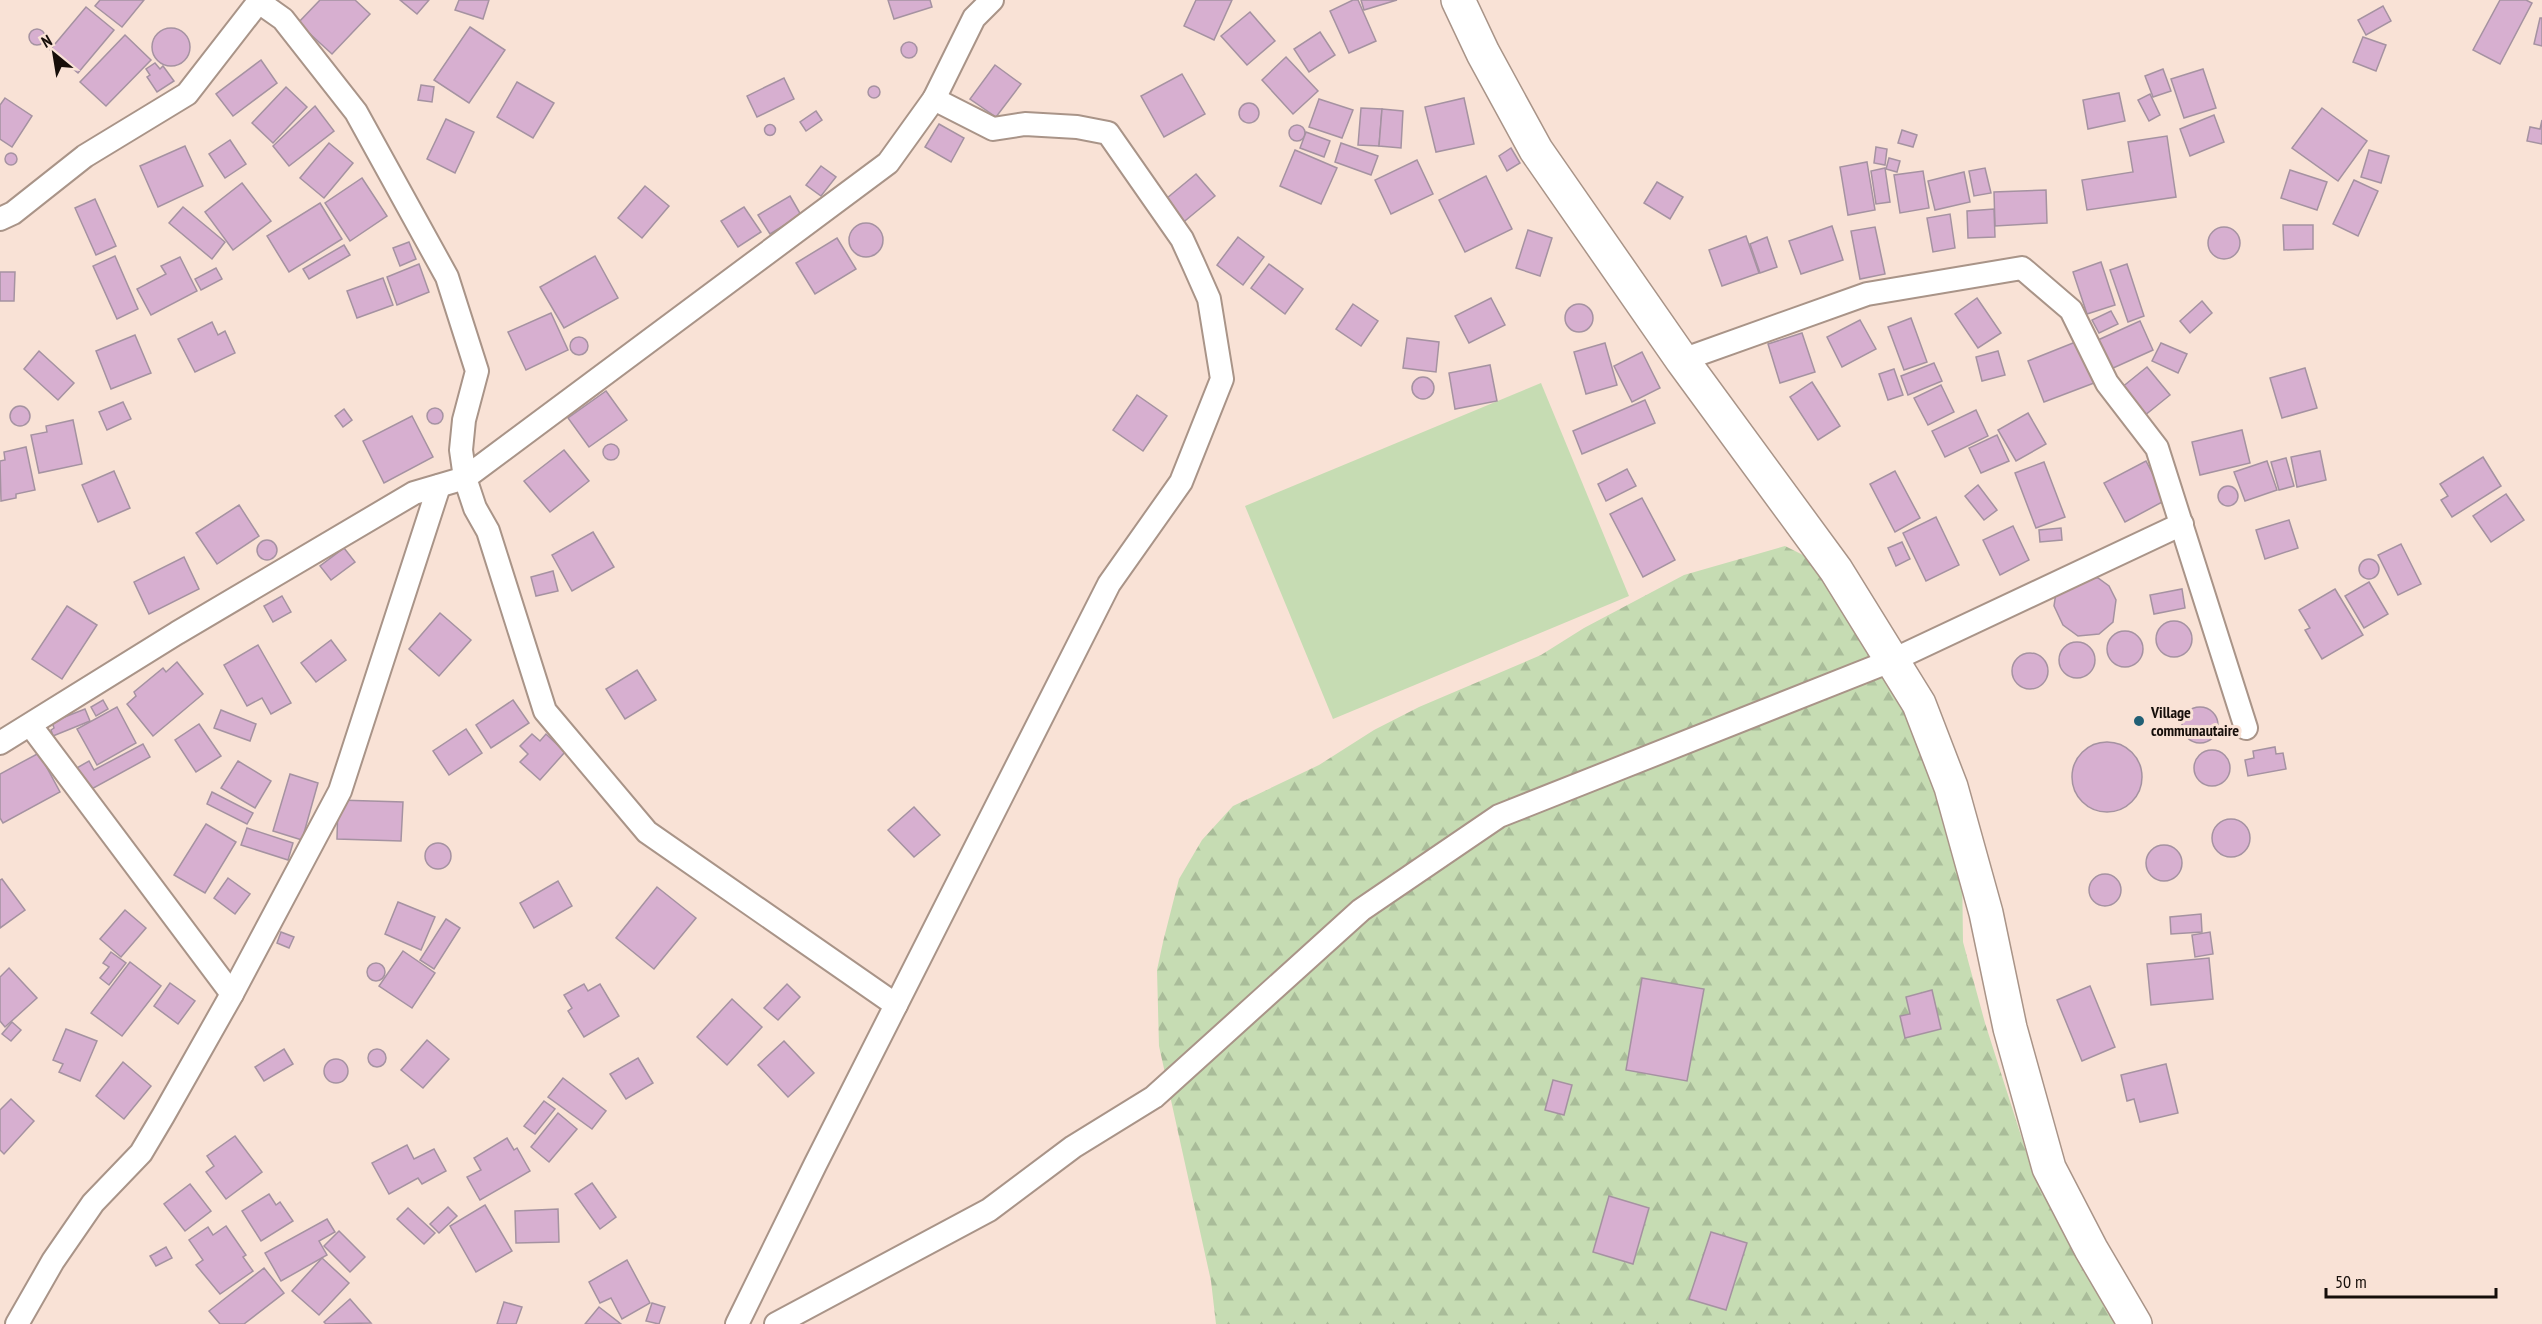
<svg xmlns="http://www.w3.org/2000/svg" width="2542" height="1324" font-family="'PT Sans Narrow',sans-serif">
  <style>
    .forest { fill: url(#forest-firs) }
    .park { fill: #c6dcb3 }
    .building { fill: #d7afd0; stroke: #a592a1; stroke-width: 1.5 }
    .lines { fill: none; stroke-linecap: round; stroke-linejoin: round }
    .minor-casing { stroke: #a99488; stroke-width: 26 }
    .highway-casing { stroke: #a99488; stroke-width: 36 }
    .minor { stroke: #fff; stroke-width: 22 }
    .highway { stroke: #fff; stroke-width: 33 }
    .poi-dot { fill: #215f75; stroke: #f9e2d6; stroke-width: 2 }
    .labels { text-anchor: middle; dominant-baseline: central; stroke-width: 6; stroke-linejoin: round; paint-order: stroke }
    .poi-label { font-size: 16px; font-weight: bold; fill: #160e0a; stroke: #f9e2d6; text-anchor: start }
  </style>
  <defs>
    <pattern id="forest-firs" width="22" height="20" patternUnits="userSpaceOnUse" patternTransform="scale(1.5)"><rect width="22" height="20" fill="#c6dcb3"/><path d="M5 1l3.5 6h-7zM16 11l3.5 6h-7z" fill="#a9bc99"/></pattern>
  </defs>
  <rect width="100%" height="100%" fill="#f9e2d6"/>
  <polygon class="forest" points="1785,546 1833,570 1873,619 1962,866 1963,942 1985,1023 2031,1167 2125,1324 1216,1324 1211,1281 1159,1046 1157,970 1163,942 1179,879 1202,840 1233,806 1319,765 1374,730 1419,707 1541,655 1584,628 1684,575"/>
  <polygon class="park" points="1541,383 1629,596 1333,719 1245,506"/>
  <g class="building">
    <polygon points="100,0 144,0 122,27 95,6"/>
    <polygon points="320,0 355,0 370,14 332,54 298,23"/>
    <polygon points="400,0 429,0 417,14"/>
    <polygon points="459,0 489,0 483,19 455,10"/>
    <polygon points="888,0 930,0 932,7 894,19"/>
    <polygon points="1196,0 1232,0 1214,40 1184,26"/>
    <polygon points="1353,0 1358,0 1376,41 1349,53 1330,11"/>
    <polygon points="1361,0 1397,0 1364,10"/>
    <polygon points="2500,0 2526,0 2532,3 2500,64 2473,50"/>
    <polygon points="2383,6 2391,21 2366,35 2358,20"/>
    <polygon points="86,7 114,30 78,73 50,50"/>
    <polygon points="1250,12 1275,41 1247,65 1221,36"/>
    <polygon points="2540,18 2542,18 2542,46 2534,44"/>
    <polygon points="470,27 505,50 469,103 434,80"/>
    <circle cx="171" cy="47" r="19"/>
    <circle cx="37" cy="37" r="8"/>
    <polygon points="1320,32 1335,55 1309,72 1294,49"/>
    <polygon points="125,35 151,60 106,106 80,82"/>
    <polygon points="2363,37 2386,45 2376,71 2353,62"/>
    <circle cx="909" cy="50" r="8"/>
    <polygon points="1286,57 1318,91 1293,114 1262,80"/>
    <polygon points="261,60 277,83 233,116 216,94"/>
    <polygon points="155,63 160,69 163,66 174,81 157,92 147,77 150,75 146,69"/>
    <polygon points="995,65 1021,84 996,117 970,99"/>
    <polygon points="2163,69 2171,91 2153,97 2145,76"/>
    <polygon points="2203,69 2216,108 2184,118 2171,79"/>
    <polygon points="1182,74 1205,114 1164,137 1141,96"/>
    <polygon points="784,78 794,99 757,117 747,96"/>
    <polygon points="517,82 554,103 533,138 497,117"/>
    <polygon points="421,85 434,87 432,102 418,100"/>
    <circle cx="874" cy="92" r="6"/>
    <polygon points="286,87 307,107 273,143 252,123"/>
    <polygon points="2119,93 2125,121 2088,129 2083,100"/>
    <polygon points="2150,94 2160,115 2149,121 2138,100"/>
    <polygon points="5,98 32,116 12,147 0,139 0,105"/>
    <polygon points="1464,98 1474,144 1436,152 1425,107"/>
    <polygon points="1319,99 1353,110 1342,138 1309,127"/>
    <circle cx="1249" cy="113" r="10"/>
    <polygon points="315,106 334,131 289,166 273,146"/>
    <polygon points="1361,108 1382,109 1379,146 1358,145"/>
    <polygon points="2322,108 2367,141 2338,181 2292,148"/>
    <polygon points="1382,109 1403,111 1401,148 1379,146"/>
    <polygon points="816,111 822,120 806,131 800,122"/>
    <polygon points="2214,115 2224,142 2190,156 2180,129"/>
    <polygon points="446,119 474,132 455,173 427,159"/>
    <polygon points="2542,120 2542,144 2527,141 2530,127 2540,129"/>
    <polygon points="939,124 964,138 951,162 925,147"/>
    <circle cx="770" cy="130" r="5.5"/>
    <circle cx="1297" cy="133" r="8"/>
    <polygon points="1902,130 1917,135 1913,147 1898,143"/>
    <polygon points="1306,132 1330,141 1324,157 1300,148"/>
    <polygon points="2167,136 2176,197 2087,210 2082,180 2133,172 2128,142"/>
    <polygon points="230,140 246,164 225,178 209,154"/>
    <polygon points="329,143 353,163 324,198 300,178"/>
    <polygon points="1341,143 1378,156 1371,175 1335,162"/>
    <polygon points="185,146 203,186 158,207 140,166"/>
    <polygon points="1876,147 1887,149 1885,165 1874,163"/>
    <polygon points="1511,148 1520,163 1507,171 1499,156"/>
    <polygon points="1295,150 1337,168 1321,204 1280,186"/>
    <polygon points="2369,150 2389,156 2381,183 2361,177"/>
    <circle cx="11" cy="159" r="6"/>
    <polygon points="1889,158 1900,161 1897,172 1886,169"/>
    <polygon points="1417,160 1433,194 1391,214 1375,180"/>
    <polygon points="1867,162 1875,210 1848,215 1840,167"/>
    <polygon points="821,166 836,177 821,196 806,185"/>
    <polygon points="1885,168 1890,202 1876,204 1871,171"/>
    <polygon points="1985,168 1991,193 1974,196 1969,171"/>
    <polygon points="2290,170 2327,182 2317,210 2281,198"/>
    <polygon points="1923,171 1929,208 1900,213 1894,175"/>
    <polygon points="1964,172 1970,202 1935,210 1928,181"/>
    <polygon points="1196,174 1215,196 1180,225 1161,203"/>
    <polygon points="1486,176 1512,229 1465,252 1439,200"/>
    <polygon points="362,178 387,216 350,241 325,203"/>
    <polygon points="2354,180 2378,191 2358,236 2333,224"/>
    <polygon points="1657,182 1683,197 1670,219 1644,203"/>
    <polygon points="242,183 271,221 233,250 205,212"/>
    <polygon points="645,186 669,206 642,238 618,218"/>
    <polygon points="2046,190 2047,223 1995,226 1994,192"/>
    <polygon points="790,196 801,215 770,234 758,215"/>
    <polygon points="95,199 116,246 96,255 75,208"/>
    <polygon points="320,203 342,239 289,272 267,236"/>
    <polygon points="183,207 225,242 212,259 169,223"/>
    <polygon points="744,207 761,232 738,247 721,221"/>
    <polygon points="1994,209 1995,237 1968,238 1967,211"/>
    <polygon points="1950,214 1955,248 1933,252 1927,218"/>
    <circle cx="866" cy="240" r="17"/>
    <polygon points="2283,225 2313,225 2313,249 2284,250"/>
    <polygon points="1832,226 1843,260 1801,274 1789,241"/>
    <circle cx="2224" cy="243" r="16"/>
    <polygon points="1875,227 1885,274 1860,279 1851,231"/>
    <polygon points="1528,230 1552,238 1540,276 1516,268"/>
    <polygon points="1746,236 1759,273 1722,286 1709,250"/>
    <polygon points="1238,237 1264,257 1243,285 1217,265"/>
    <polygon points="1767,237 1777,267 1760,273 1750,244"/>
    <polygon points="837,238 856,269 815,294 796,263"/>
    <polygon points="409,242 416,259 400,266 393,248"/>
    <polygon points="344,245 350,255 309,279 303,269"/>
    <polygon points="115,256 138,309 117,319 93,266"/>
    <polygon points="595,256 618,298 564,328 540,287"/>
    <polygon points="180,257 197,291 151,315 137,289 166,274 161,266"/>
    <polygon points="2101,262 2115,305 2087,314 2073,272"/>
    <polygon points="419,264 429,292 397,305 387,277"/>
    <polygon points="1269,264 1303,289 1285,314 1251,288"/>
    <polygon points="2127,264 2144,316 2128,322 2110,270"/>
    <polygon points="216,268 222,279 201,290 195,279"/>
    <polygon points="0,272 15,272 14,301 0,301"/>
    <polygon points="383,278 393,305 357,318 347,291"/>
    <polygon points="1491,298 1505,325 1469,343 1455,316"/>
    <polygon points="1977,298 2001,333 1978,348 1955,314"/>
    <polygon points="2202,301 2212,313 2190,333 2180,321"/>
    <circle cx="1579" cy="318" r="14"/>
    <polygon points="1353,304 1378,321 1361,346 1336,329"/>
    <polygon points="2111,311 2118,324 2099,333 2092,320"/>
    <polygon points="551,313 568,350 526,370 508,332"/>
    <polygon points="1911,318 1927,362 1904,370 1888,327"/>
    <polygon points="1860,320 1876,349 1842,367 1827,337"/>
    <polygon points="2140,321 2153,350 2111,369 2098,340"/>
    <polygon points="212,322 218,335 225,331 235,353 195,372 178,339"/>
    <polygon points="1802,333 1815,372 1780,383 1768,344"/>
    <polygon points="135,335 151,373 111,389 96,351"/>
    <circle cx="579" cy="346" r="9"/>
    <polygon points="1407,338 1439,342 1436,372 1403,368"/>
    <polygon points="2078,341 2094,383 2044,402 2028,361"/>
    <polygon points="1605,343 1617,385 1586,394 1574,352"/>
    <polygon points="2161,343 2187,354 2178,373 2152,361"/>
    <polygon points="39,351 74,383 58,400 24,369"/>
    <polygon points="1998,351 2005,375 1982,381 1976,357"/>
    <polygon points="1642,352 1660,388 1632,402 1614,366"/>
    <polygon points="1934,363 1942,381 1908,395 1901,376"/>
    <polygon points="1490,365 1497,401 1455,409 1449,373"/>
    <polygon points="2147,367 2170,395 2144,416 2121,388"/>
    <polygon points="2305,368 2317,408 2282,418 2270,378"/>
    <polygon points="1894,369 1903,395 1888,400 1879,374"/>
    <circle cx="1423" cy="388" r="11"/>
    <polygon points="1812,382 1840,426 1818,440 1790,397"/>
    <polygon points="1941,385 1954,412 1928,425 1914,398"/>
    <polygon points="606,391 627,420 589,447 568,418"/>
    <polygon points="1137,395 1167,416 1143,451 1113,430"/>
    <polygon points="1645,400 1655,423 1582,454 1573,431"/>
    <polygon points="123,402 131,419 107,430 99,412"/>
    <circle cx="20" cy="416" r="10"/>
    <circle cx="435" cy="416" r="8"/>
    <polygon points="344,409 352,420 343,427 335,416"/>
    <polygon points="1976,410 1988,436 1945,457 1932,431"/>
    <polygon points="2028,413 2046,444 2016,461 1998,430"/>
    <polygon points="412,416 433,457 384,483 363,441"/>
    <polygon points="73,420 82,464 39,473 31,435 47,432 46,426"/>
    <polygon points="2242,430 2250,463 2200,475 2192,442"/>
    <polygon points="1997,435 2009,461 1981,473 1969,448"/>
    <circle cx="611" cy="452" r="8"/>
    <polygon points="26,447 35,490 16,494 16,498 1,501 0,461 5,460 4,452"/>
    <polygon points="564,450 589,481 550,512 524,481"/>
    <polygon points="2320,451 2326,480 2297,487 2291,457"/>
    <polygon points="2483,457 2501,486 2452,517 2441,500 2448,496 2440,484"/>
    <polygon points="2286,458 2294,486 2279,490 2271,462"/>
    <polygon points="2146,461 2166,500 2125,522 2104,483"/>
    <polygon points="2267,461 2277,490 2245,501 2234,472"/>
    <polygon points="2044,462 2065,517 2036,528 2015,473"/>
    <polygon points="1627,469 1636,486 1606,501 1598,484"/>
    <polygon points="114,471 130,508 98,522 82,485"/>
    <polygon points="1895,471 1920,518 1895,532 1870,484"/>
    <polygon points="1978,485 1997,510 1984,520 1965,496"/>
    <circle cx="2228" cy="496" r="10"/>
    <polygon points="2506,494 2524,520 2491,542 2473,516"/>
    <polygon points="1642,498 1675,560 1643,577 1610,514"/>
    <polygon points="239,505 259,536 217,564 196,533"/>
    <polygon points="1936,517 1959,565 1926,581 1903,533"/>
    <polygon points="2289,520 2298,548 2265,559 2256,530"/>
    <polygon points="2013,526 2029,560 2000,575 1983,540"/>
    <polygon points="2061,528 2062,540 2040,542 2039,530"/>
    <polygon points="593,532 614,567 572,591 552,555"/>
    <circle cx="267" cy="550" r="10"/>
    <polygon points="1902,542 1910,559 1896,566 1888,548"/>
    <polygon points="2401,544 2421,584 2398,595 2378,555"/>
    <polygon points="344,548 355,562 331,580 320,566"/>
    <polygon points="184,557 199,589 149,614 134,582"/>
    <circle cx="2369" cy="569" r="10"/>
    <polygon points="553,571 558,591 536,596 531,577"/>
    <polygon points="2085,575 2098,578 2109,586 2116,600 2113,622 2099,634 2078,636 2063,625 2054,606 2057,586"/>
    <polygon points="2369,582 2388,614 2364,628 2345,596"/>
    <polygon points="2182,589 2185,608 2154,614 2150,595"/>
    <polygon points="2335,589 2363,635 2322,659 2305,630 2310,628 2299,610"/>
    <polygon points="282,596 291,612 273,622 264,606"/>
    <polygon points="67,606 97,625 62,679 32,659"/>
    <polygon points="440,613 471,640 439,676 409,649"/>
    <circle cx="2174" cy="639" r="18"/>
    <circle cx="2125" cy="649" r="18"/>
    <polygon points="331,640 346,660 316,682 301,663"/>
    <circle cx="2077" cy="660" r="18"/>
    <polygon points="258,645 291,703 271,714 262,698 247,706 224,665"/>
    <circle cx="2030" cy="671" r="18"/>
    <polygon points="177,662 203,694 153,736 127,704 136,696 134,692 163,668 166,672"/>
    <polygon points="637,670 656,700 625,719 606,689"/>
    <polygon points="103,700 108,709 96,716 91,707"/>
    <polygon points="513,700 529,723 491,748 476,725"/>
    <polygon points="117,707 136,743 97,765 77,729"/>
    <circle cx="2200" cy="725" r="18"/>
    <polygon points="85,709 90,721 53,736 51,730 54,728 52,722"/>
    <polygon points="221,710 256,724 250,741 214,728"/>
    <polygon points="199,724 221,756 196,772 175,740"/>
    <polygon points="466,729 482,753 449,775 433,751"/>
    <polygon points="532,734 540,741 546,734 565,752 540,780 520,762 528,754 520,746"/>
    <circle cx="2107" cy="777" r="35"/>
    <polygon points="143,744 150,757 88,791 75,769 89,761 94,770"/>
    <polygon points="2275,747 2276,754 2283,753 2286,769 2248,776 2245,760 2254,758 2253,751"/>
    <circle cx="2212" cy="768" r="18"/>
    <polygon points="39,753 60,792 3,823 0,818 0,774"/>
    <polygon points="238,761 271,781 255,808 221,788"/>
    <polygon points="290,774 318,783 302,840 273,831"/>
    <polygon points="212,792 253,813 247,824 207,804"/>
    <polygon points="338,800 403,802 401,841 337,839"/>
    <polygon points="914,807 940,835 914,857 888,830"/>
    <circle cx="2231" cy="838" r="19"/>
    <polygon points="206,824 236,842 205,893 174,875"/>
    <polygon points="247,828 293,843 288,860 241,845"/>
    <circle cx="438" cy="856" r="13"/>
    <circle cx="2164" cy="863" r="18"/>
    <circle cx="2105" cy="890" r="16"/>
    <polygon points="228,878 250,894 235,914 214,898"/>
    <polygon points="2,879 25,910 0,928 0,880"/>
    <polygon points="558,881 572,906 534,928 520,903"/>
    <polygon points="657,887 696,918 654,969 616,938"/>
    <polygon points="398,902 435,917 421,950 385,934"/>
    <polygon points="125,910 146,928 121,957 100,939"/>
    <polygon points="2201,914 2202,932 2171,934 2170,917"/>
    <polygon points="446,919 460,928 434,969 420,960"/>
    <polygon points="281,932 294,937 289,948 277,943"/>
    <polygon points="2210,932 2213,954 2195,957 2192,935"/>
    <polygon points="403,951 435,973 412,1008 379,986"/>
    <polygon points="111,952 126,963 109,985 100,978 109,967 103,963"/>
    <polygon points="2209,958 2213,999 2151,1005 2147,964"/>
    <polygon points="130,962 161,986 122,1036 91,1013"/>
    <circle cx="376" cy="972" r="9"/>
    <polygon points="9,968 37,998 5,1027 0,1021 0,977"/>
    <polygon points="1642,978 1704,989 1687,1081 1626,1070"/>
    <polygon points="170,983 195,1001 178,1024 154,1006"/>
    <polygon points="584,984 588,991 600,984 619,1016 584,1037 568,1011 572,1008 564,995"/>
    <polygon points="787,984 800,997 778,1020 764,1008"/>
    <polygon points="2090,986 2115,1047 2082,1061 2057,1000"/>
    <polygon points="1932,990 1941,1029 1905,1038 1900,1016 1910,1014 1906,997"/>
    <polygon points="732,999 762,1027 727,1065 697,1037"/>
    <polygon points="12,1022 21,1030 11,1041 2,1034"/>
    <polygon points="66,1029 97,1041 80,1081 59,1072 63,1064 53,1060"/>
    <polygon points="427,1040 449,1059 423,1088 401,1070"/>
    <polygon points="784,1041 814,1073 788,1097 758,1065"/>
    <circle cx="377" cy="1058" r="9"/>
    <polygon points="284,1049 293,1064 264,1081 255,1067"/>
    <polygon points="638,1058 653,1083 626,1099 610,1074"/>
    <circle cx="336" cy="1071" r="12"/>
    <polygon points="123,1062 151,1086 124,1119 96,1096"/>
    <polygon points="2166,1064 2178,1113 2140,1122 2134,1099 2127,1101 2121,1075"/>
    <polygon points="563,1078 606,1111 592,1129 548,1097"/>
    <polygon points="1553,1080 1572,1085 1564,1115 1545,1110"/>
    <polygon points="11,1099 34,1121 4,1154 0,1150 0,1110"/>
    <polygon points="544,1101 555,1109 535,1134 524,1126"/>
    <polygon points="558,1113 577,1129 549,1162 531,1147"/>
    <polygon points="235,1136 262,1172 226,1199 206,1172 214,1166 207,1156"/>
    <polygon points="507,1138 514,1150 517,1148 530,1171 480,1200 467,1177 481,1170 474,1158"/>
    <polygon points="407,1145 414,1159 434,1149 446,1171 422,1184 418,1178 389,1194 372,1163"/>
    <polygon points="592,1183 616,1217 600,1229 575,1194"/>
    <polygon points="190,1184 211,1211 185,1231 164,1204"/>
    <polygon points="269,1194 276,1205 280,1202 293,1221 261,1241 242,1211"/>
    <polygon points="1609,1196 1649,1208 1633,1264 1593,1252"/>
    <polygon points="485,1205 512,1251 476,1272 450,1226"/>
    <polygon points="448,1207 457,1216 439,1233 430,1224"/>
    <polygon points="408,1208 435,1233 424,1244 397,1219"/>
    <polygon points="558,1209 559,1242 516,1243 515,1211"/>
    <polygon points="327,1219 335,1232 319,1241 327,1255 281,1281 265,1253"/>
    <polygon points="226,1226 246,1255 243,1257 253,1271 220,1294 196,1265 203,1260 189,1240 208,1227 213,1235"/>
    <polygon points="339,1231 365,1257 350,1272 324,1246"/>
    <polygon points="1711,1232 1747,1243 1726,1310 1689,1299"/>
    <polygon points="166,1247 172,1258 156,1266 150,1256"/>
    <polygon points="322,1258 349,1283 319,1315 292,1291"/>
    <polygon points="627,1260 650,1303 622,1319 611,1298 600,1303 589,1282"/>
    <polygon points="264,1268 284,1293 244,1324 220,1324 209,1311"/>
    <polygon points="350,1299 371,1323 326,1324 324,1322"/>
    <polygon points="504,1302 522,1307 516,1324 497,1324"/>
    <polygon points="652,1303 665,1307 659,1324 646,1321"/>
    <polygon points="599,1307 621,1324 585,1324"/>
  </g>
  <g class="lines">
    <defs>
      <g id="minor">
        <polyline points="0,219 13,213 85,156 187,94 260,0"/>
        <polyline points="1682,360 1867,294 2022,268 2071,310 2107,383 2157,448 2246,728"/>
        <polyline points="31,726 232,994"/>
        <polyline points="0,743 177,633 414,493 465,478 461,450 464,420 477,371 447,277 356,112 283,19 259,2"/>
        <polyline points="896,1005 647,832 545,711 488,531 475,508 465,478 888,163 934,99 974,18 992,0"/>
        <polyline points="17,1324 53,1261 93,1203 141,1153 163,1116 232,994 340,791 439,486"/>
        <polyline points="737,1324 815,1165 1109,584 1181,482 1222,379 1209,299 1193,263 1182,239 1108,133 1077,127 1025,124 993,129 934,99"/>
        <polyline points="776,1324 989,1210 1073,1147 1154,1097 1361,910 1499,816 1893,660 2182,524"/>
      </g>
      <polyline id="highway" points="1458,0 1483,53 1536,150 1682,360 1836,570 1919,704 1951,787 1986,913 2010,1028 2049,1168 2091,1249 2135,1324"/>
    </defs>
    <use href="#minor" class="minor-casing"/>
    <use href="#highway" class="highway-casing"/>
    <use href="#minor" class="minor"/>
    <use href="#highway" class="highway"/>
  </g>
  <circle class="poi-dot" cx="2139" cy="721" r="6"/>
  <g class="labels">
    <g class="poi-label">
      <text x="2151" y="712">Village<tspan x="2151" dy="18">communautaire</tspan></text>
    </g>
  </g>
  <g transform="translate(54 54) rotate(330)" stroke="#f9e2d6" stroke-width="4.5" paint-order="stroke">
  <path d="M0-4.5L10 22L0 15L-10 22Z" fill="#160e0a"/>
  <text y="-9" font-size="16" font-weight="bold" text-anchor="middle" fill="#160e0a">N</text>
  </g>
  <path d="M2326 1288v9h170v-9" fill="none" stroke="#160e0a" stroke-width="3"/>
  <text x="2335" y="1288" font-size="18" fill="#160e0a" stroke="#f9e2d6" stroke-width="4.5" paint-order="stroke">50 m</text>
</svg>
